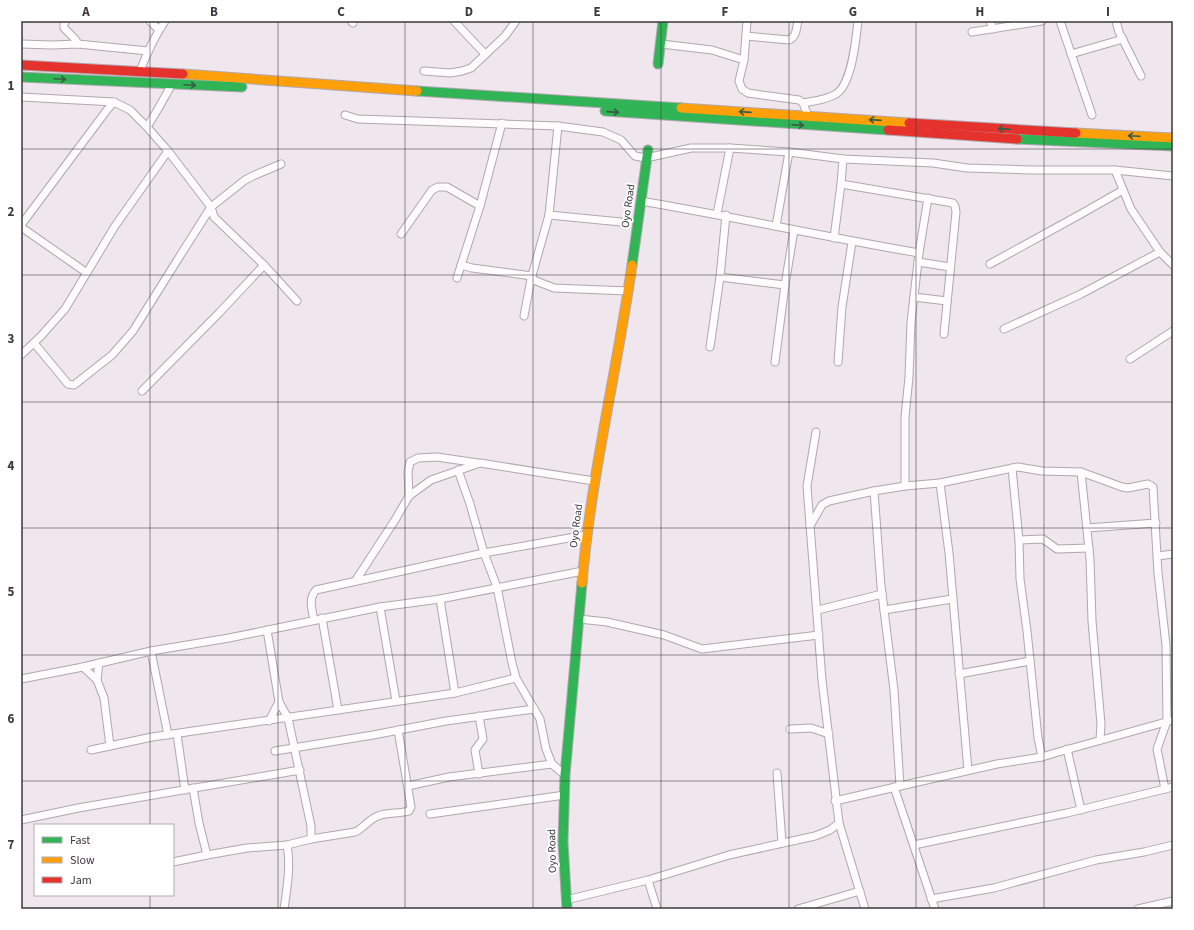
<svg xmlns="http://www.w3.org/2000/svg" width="1194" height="930" font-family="'Source Sans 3',sans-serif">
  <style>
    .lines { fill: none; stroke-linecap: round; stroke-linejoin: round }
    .street-casing { stroke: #afa8af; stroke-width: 9 }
    .fast-casing { stroke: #afa8af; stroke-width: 11 }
    .slow-casing { stroke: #afa8af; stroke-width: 11 }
    .jam-casing { stroke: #afa8af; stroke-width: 11 }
    .street { stroke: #fdfbfc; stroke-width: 7 }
    .fast { stroke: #30b455; stroke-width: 9 }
    .slow { stroke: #ff9f0a; stroke-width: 9 }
    .jam { stroke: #e5322d; stroke-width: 9 }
    .oneway { stroke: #395c44 }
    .grid { fill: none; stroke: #3d373d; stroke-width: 1; stroke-opacity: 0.55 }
    .labels { text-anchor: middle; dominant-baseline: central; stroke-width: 3.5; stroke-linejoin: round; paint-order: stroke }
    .street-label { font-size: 11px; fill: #3d373d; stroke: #fff }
    .neatline { fill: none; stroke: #3d373d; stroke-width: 1.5 }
    .grid-label { font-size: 13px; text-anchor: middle; font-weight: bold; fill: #3d373d }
  </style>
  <rect width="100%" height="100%" fill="#efe6ee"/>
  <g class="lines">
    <defs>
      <g id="street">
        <polyline points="66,21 64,23 64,28 75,39 78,44"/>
        <polyline points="150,21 159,30"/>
        <polyline points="351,21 353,23"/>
        <polyline points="454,21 485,54"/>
        <polyline points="747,21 744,60 739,81 742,89 748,93 799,100 803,103 808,116"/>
        <polyline points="990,21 993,29"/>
        <polyline points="1060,21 1092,115"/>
        <polyline points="1116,21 1119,32 1141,76"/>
        <polyline points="972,32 1042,21"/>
        <path d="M746,36L789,40C797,36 796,29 798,21"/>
        <polyline points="21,44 52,45 78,44 148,51"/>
        <polyline points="661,44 712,50 744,60"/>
        <polyline points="1071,54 1123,39"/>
        <path d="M140,71C147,53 154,37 165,21"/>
        <polyline points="424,71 450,73 462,71 471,68 505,36 516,21"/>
        <polyline points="21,97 114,102 130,110 147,127 168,151 211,207 214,217 264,265 297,301"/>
        <path d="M803,103C814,101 826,100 836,94C852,84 856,39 858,21"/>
        <polyline points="345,115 358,119 558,126 603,132 621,140 635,156 646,158 691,148 730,148 789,152 843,159 933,163 967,168 1030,170 1115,170 1173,176"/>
        <polyline points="147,127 158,109 172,84"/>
        <polyline points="843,159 841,184 953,203 955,206 956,212 944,334"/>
        <polyline points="1115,170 1131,209 1160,252 1173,265"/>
        <path d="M641,201C734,217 826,237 919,253"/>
        <polyline points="717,214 730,148"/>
        <polyline points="549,215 621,222"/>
        <polyline points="21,225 107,110 114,102"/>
        <polyline points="776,226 789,152"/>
        <polyline points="21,227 87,273"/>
        <polyline points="401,234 432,190 438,187 447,187 480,206"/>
        <polyline points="834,238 841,184"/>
        <polyline points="918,262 950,267"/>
        <polyline points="990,264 1081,214 1123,190"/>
        <polyline points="461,265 472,268 532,276"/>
        <polyline points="720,277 785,285"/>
        <polyline points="457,278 480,206 502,123"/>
        <polyline points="531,279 554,288 628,291"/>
        <polyline points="914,297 947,301"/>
        <polyline points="524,316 531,279 549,215 558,126"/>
        <polyline points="1004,329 1081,294 1160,252"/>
        <polyline points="34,343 68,384 74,385 112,355 133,331 178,259 211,207 245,180 255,175 281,164"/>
        <polyline points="710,347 720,277 726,215"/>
        <polyline points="21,355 41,336 65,309 115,226 168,151"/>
        <polyline points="1130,359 1173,331"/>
        <polyline points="775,362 785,285 794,230"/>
        <polyline points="838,362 842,307 852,242"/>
        <polyline points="142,391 219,313 264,265"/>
        <polyline points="1012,468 1019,540 1020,579 1027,631 1038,738 1042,757"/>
        <polyline points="458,470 470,504 484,553 497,587 512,663 516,678 540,719 546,749 552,764 565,775"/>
        <polyline points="1081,472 1090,559 1092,621 1101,724 1100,740"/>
        <polyline points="940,483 949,553 968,770"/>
        <polyline points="905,486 905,417 909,377 911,322 919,253 928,198"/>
        <polyline points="409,496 408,472 410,462 418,458 437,457 478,463"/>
        <polyline points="810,526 822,505 829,501 874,491 905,486 940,483 1018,467 1042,471 1081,472 1122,487 1128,488 1148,484 1153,487 1158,573 1166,645 1167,721 1157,749 1165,789"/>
        <polyline points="1087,528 1156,523"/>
        <polyline points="1019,540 1043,539 1057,549 1089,548"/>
        <polyline points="1158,556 1173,554"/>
        <polyline points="356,580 395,520 409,496 431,480 480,463 594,481"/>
        <polyline points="440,599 455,693"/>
        <polyline points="380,607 396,701"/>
        <polyline points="818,610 882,594"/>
        <polyline points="884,610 952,599"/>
        <polyline points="322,618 338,710"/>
        <polyline points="579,619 607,622 664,635 702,649 819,635"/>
        <path d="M314,620C312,609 308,599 316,590L484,553L586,535"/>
        <polyline points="267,630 279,702 288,718 311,826 311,839"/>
        <polyline points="151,651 168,735"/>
        <polyline points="83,667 97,680 104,698 110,746"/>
        <polyline points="959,674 1030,661"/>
        <polyline points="21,679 83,667 151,651 229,638 380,607 440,599 583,571"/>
        <polyline points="97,680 99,663"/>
        <polyline points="269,721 279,702"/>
        <polyline points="790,729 811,728 829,734"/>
        <polyline points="177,734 185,790"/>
        <polyline points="1067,749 1081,810"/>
        <polyline points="91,750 152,737 455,693 516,678"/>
        <polyline points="275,751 373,735 446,721 534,709"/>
        <polyline points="777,773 782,843"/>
        <polyline points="479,774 475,750 483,739 479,716"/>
        <polyline points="408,786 449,777 552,764"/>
        <polyline points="900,786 997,764 1042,757 1055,753 1173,720"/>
        <polyline points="894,787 935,909"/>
        <polyline points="193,788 199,823 207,855"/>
        <polyline points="835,801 900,786 894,690 881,586 874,491"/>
        <polyline points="430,814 565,795"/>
        <polyline points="21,820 78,808 300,770"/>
        <polyline points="839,823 865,909"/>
        <polyline points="914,845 1067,813 1173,787"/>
        <path d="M173,862L207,855L247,848L287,845L311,839L355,832C364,828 369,819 378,816C388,812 399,814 409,811L411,807L398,730"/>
        <polyline points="648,880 657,909"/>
        <polyline points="931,899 994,888 1096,860 1144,852 1173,845"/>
        <polyline points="566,900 648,880 729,855 815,836 830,830 839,823 822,680 807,486 816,432"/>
        <path d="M284,909C287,888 291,866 287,845"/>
        <polyline points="798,909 860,891"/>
        <polyline points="1138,909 1173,901"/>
      </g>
      <g id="fast">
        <polyline points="658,64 663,21"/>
        <polyline points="21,77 242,87"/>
        <polyline points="417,91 681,108"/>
        <polyline points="605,111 888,130"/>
        <polyline points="1017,139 1173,146"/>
        <polyline points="632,265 648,150"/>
        <polyline points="567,909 563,842 565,775 582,583"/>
      </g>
      <g id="slow">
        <polyline points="183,74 417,91"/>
        <polyline points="681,108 909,123"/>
        <polyline points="1076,133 1173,138"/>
        <path d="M582,583C591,476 617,371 632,265"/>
      </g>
      <g id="jam">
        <polyline points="21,65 183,74"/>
        <polyline points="909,123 1076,133"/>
        <polyline points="888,130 1017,139"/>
      </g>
    </defs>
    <use href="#street" class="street-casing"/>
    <use href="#fast" class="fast-casing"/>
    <use href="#slow" class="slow-casing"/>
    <use href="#jam" class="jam-casing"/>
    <use href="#street" class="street"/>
    <use href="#fast" class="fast"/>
    <use href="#slow" class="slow"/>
    <use href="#jam" class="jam"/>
  </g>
  <defs><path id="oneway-shaft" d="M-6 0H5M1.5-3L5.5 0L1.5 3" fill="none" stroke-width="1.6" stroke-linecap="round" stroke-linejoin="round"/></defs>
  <g class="oneway">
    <use href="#oneway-shaft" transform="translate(60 79) rotate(3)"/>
    <use href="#oneway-shaft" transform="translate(190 85) rotate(3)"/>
    <use href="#oneway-shaft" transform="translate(613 112) rotate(4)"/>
    <use href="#oneway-shaft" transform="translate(745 112) rotate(-176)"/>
    <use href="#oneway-shaft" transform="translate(875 120) rotate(-176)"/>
    <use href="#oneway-shaft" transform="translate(798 125) rotate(4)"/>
    <use href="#oneway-shaft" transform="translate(1004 129) rotate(-176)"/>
    <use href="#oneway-shaft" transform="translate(1134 136) rotate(-177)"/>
  </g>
  <path class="grid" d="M150,21V825M278,21V909M405,21V909M533,21V909M661,21V909M789,21V909M916,21V909M1044,21V909M21,149H1173M21,275H1173M21,402H1173M21,528H1173M21,655H1173M21,781H1173M150,895V909"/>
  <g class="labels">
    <g class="street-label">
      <text transform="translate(628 206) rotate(-82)">Oyo Road</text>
      <text transform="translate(576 526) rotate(-83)">Oyo Road</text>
      <text transform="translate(552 851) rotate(-91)">Oyo Road</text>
    </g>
  </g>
  <rect width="1194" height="930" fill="none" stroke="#ffffff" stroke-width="44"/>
  <rect x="34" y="824" width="140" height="72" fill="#ffffff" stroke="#b1afb1"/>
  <rect x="42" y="837" width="20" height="6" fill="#30b455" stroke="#b1afb1"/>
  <text x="70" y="844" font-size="12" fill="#3d373d">Fast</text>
  <rect x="42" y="857" width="20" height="6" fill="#ff9f0a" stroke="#b1afb1"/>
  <text x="70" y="864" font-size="12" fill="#3d373d">Slow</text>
  <rect x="42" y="877" width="20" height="6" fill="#e5322d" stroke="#b1afb1"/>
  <text x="70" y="884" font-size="12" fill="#3d373d">Jam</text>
  <rect x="22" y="22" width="1150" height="886" class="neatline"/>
  <g class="grid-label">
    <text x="86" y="16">A</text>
    <text x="214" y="16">B</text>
    <text x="341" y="16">C</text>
    <text x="469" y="16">D</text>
    <text x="597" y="16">E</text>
    <text x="725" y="16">F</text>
    <text x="853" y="16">G</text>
    <text x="980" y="16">H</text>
    <text x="1108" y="16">I</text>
    <text x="11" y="90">1</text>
    <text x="11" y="216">2</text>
    <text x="11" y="343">3</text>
    <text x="11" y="470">4</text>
    <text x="11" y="596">5</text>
    <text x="11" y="723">6</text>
    <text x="11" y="849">7</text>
  </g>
</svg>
